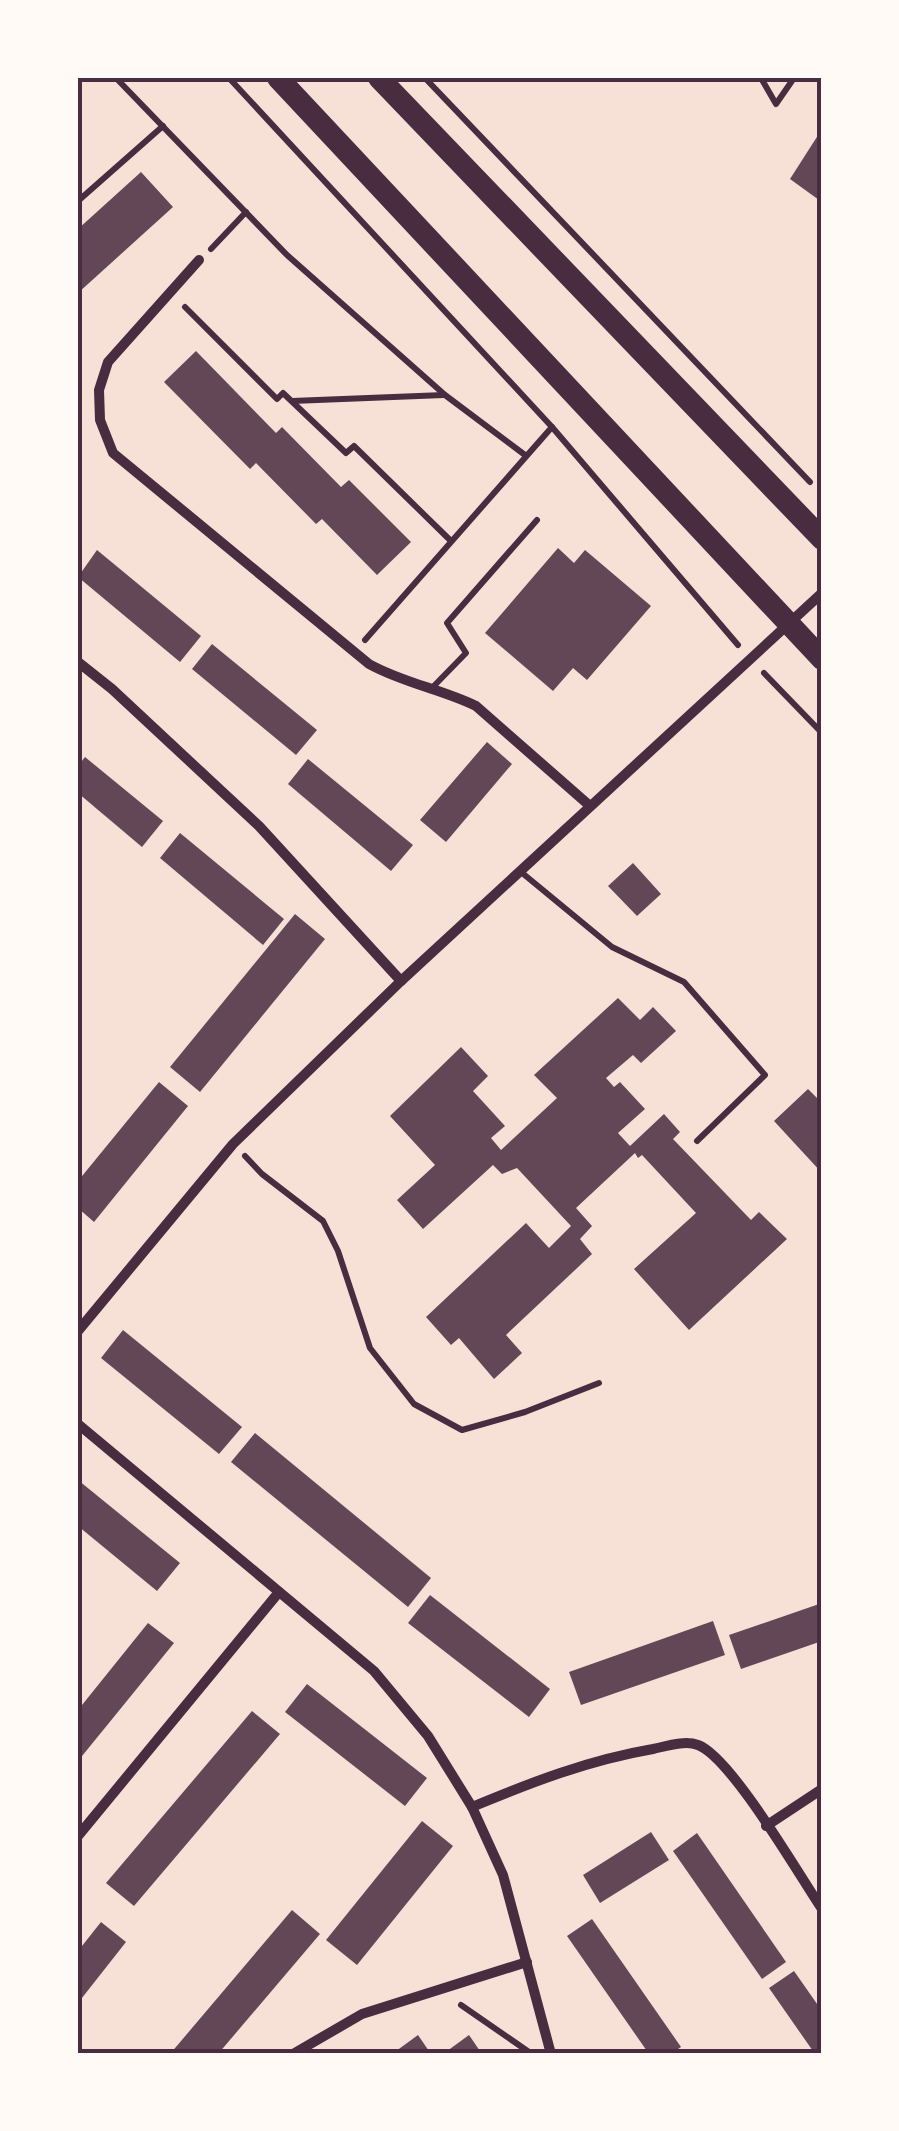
<svg xmlns="http://www.w3.org/2000/svg" width="899" height="2131" font-family="'DejaVu Sans',sans-serif">
  <style>
    .building { fill: #644757 }
    .lines { fill: none; stroke-linecap: round; stroke-linejoin: round }
    .path { stroke: #4a2c40; stroke-width: 6 }
    .service { stroke: #4a2c40; stroke-width: 6 }
    .minor { stroke: #4a2c40; stroke-width: 10 }
    .trunk { stroke: #4a2c40; stroke-width: 22 }
    .neatline { fill: none; stroke: #4a2c40; stroke-width: 4 }
  </style>
  <rect width="100%" height="100%" fill="#f7e1d7"/>
  <g class="building">
    <polygon points="822,129 822,195 819,200 790,179"/>
    <polygon points="141,172 173,207 78,293 78,229"/>
    <polygon points="196,351 276,433 282,427 341,487 349,480 411,542 377,575 322,519 316,524 256,463 250,469 164,382"/>
    <polygon points="558,548 574,563 585,550 651,606 587,680 573,668 553,691 485,633"/>
    <polygon points="97,550 201,636 180,662 78,577"/>
    <polygon points="212,644 317,730 296,755 192,669"/>
    <polygon points="487,742 512,764 446,842 420,820"/>
    <polygon points="85,757 163,821 142,847 78,793 78,766"/>
    <polygon points="308,759 413,845 391,871 288,784"/>
    <polygon points="180,833 284,919 263,945 160,858"/>
    <polygon points="633,863 661,894 637,916 608,886"/>
    <polygon points="295,914 325,939 200,1092 170,1067"/>
    <polygon points="618,998 640,1020 653,1007 676,1031 641,1063 633,1055 606,1078 614,1087 620,1082 645,1109 618,1133 630,1146 664,1114 680,1132 673,1139 751,1220 759,1212 787,1239 689,1330 634,1269 696,1213 642,1155 638,1158 635,1153 576,1208 592,1226 580,1239 592,1254 506,1335 522,1353 494,1379 459,1338 451,1345 426,1317 526,1223 549,1248 571,1226 517,1168 502,1174 493,1165 423,1229 397,1200 435,1165 390,1116 461,1047 488,1076 473,1091 505,1126 491,1138 501,1150 557,1098 534,1075"/>
    <polygon points="159,1082 188,1106 94,1222 78,1208 78,1181"/>
    <polygon points="808,1089 822,1103 822,1173 774,1121"/>
    <polygon points="123,1330 242,1427 219,1454 101,1358"/>
    <polygon points="255,1433 431,1578 408,1607 231,1462"/>
    <polygon points="78,1480 180,1563 157,1591 78,1526"/>
    <polygon points="430,1595 550,1689 529,1717 408,1623"/>
    <polygon points="822,1603 822,1641 741,1669 729,1635"/>
    <polygon points="713,1621 725,1655 581,1705 569,1672"/>
    <polygon points="148,1623 174,1643 78,1761 78,1710"/>
    <polygon points="307,1684 427,1778 405,1806 285,1712"/>
    <polygon points="252,1711 280,1734 134,1906 106,1883"/>
    <polygon points="422,1821 453,1846 357,1965 326,1940"/>
    <polygon points="651,1832 669,1860 600,1903 583,1875"/>
    <polygon points="697,1833 786,1962 762,1979 673,1851"/>
    <polygon points="292,1910 320,1934 218,2054 170,2054"/>
    <polygon points="592,1919 681,2047 671,2054 649,2054 567,1936"/>
    <polygon points="101,1922 126,1942 78,2003 78,1951"/>
    <polygon points="794,1971 822,2011 822,2054 815,2054 769,1988"/>
    <polygon points="418,2035 431,2054 392,2054"/>
    <polygon points="469,2035 482,2054 443,2054"/>
  </g>
  <g class="lines">
    <g class="path">
      <polyline points="116,78 287,255 445,395 525,455"/>
      <polyline points="229,78 552,427 365,640"/>
      <polyline points="425,78 810,482"/>
      <polyline points="78,201 163,126"/>
      <polyline points="211,249 246,212"/>
      <polyline points="185,307 277,399 283,393 346,453 354,446 451,541"/>
      <polyline points="292,401 444,395"/>
      <polyline points="552,427 738,645"/>
      <polyline points="764,673 822,733"/>
      <polyline points="245,1156 262,1174 323,1221 338,1251 370,1348 414,1404 462,1430 525,1412 599,1383"/>
      <polyline points="461,2005 529,2052"/>
    </g>
    <g class="service">
      <polyline points="761,78 776,104 794,78"/>
      <polyline points="430,690 466,653 447,623 537,520"/>
      <polyline points="521,872 612,947 684,982 765,1075 697,1141"/>
    </g>
    <g class="minor">
      <path d="M199,260L108,362L99,390L100,420L113,453L369,664C403,683 441,689 476,706L590,806"/>
      <polyline points="78,662 112,689 259,826 401,981"/>
      <polyline points="78,1331 233,1144 401,981 822,593"/>
      <polyline points="78,1424 374,1671 428,1736 472,1807 503,1875 551,2054"/>
      <path d="M472,1807C532,1782 589,1760 653,1749C667,1746 685,1740 698,1745C731,1757 799,1875 822,1909"/>
      <polyline points="766,1826 822,1789"/>
      <polyline points="78,1836 279,1592"/>
      <polyline points="293,2054 362,2014 527,1962"/>
    </g>
    <g class="trunk">
      <polyline points="278,78 822,659"/>
      <polyline points="379,78 822,539"/>
    </g>
  </g>
  <rect width="899" height="2131" fill="none" stroke="#fffaf5" stroke-width="160"/>
  <rect x="80" y="80" width="739" height="1971" class="neatline"/>
</svg>
